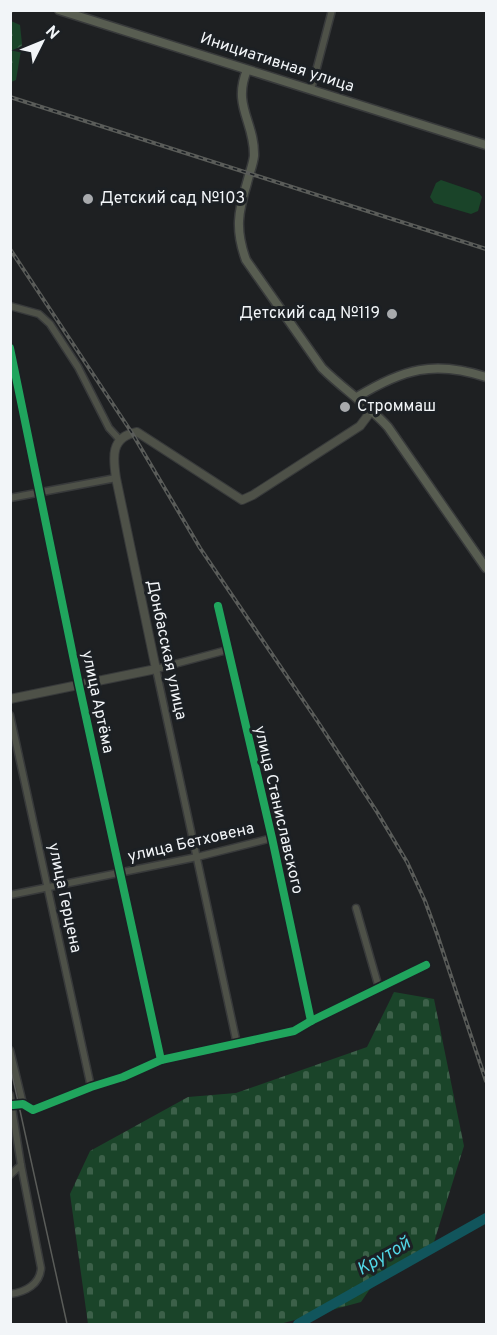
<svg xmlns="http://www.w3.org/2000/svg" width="497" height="1335" font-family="Overpass,sans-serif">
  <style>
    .green { fill: #1a4429 }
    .forest { fill: url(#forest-crowns) }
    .cemetery { fill: url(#cemetery-stones) }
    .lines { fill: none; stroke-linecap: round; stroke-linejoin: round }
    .river { stroke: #11555c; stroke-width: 10 }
    .minor-casing { stroke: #383a3b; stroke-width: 9 }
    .tertiary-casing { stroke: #383a3b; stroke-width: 10 }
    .secondary-casing { stroke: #383a3b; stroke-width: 11 }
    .minor { stroke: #4e5148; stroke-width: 6 }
    .tertiary { stroke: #4e5148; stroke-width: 8 }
    .secondary { stroke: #585d51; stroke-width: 8 }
    .tram { stroke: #5a5c59; stroke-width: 1.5 }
    .rail-casing { stroke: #5a5c59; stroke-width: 4 }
    .rail { stroke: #1c2024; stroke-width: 1.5; stroke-dasharray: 4.5; stroke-linecap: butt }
    .cycleway-casing { stroke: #1c2024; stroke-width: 11 }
    .cycleway { stroke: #20a55d; stroke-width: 8 }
    .poi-dot { fill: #a8aaad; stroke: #1c2024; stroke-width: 2 }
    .labels { text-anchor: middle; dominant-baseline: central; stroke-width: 6; stroke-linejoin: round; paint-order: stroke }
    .street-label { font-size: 16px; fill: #f2f5f8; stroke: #1c2024 }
    .poi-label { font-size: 16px; fill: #f2f5f8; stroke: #1c2024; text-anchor: start }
    .water-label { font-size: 18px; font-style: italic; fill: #52d7e6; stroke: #1c2024 }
  </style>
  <defs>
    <pattern id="forest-crowns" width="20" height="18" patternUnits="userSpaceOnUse" patternTransform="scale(1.5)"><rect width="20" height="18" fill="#1a4429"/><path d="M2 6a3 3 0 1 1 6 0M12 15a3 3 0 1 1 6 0" fill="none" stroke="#3c6049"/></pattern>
    <pattern id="cemetery-stones" width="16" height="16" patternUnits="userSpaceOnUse" patternTransform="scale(1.5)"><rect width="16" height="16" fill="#1a4429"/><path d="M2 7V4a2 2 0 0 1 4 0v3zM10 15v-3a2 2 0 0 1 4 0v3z" fill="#3c6049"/></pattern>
  </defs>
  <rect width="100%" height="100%" fill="#1e2022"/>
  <polygon class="green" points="441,180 479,193 482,197 478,211 471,214 434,203 430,197 436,183"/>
  <polygon class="forest" points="11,21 20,25 22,44 16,80 11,82"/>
  <polygon class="cemetery" points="394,992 434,999 464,1146 434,1242 372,1286 361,1302 280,1324 88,1324 70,1194 90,1151 188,1097 236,1093 367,1047"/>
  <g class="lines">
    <polyline class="river" points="298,1324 486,1218"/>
    <defs>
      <g id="minor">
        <polyline points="311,90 332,10"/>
        <polyline points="10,306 39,314 50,324 78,367 109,428 120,440"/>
        <polyline points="10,348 79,685 161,1060"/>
        <polyline points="10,498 116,478"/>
        <polyline points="218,606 272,838 311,1021"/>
        <polyline points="227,650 156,669 237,1044"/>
        <polyline points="10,715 91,1087"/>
        <polyline points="10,895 197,857 272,838"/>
        <polyline points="356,908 379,988"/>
        <polyline points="10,1050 23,1104"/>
        <path d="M10,1095L21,1165L41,1268C40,1284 26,1292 10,1294"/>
        <polyline points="13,1105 23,1104 33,1110 91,1087 123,1077 161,1060 294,1031 311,1021 426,965"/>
        <polyline points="10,1175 21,1165"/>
      </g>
      <path id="tertiary" d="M10,699L156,669L116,478C113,458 110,437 137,432L242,500L253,495L360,426L372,410"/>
      <g id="secondary">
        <polyline points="59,10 486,145"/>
        <path d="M247,70C232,106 255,122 254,156C253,165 249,174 247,183C238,212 235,230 246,260L322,368C343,389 368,405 388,427L486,568"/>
        <path d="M357,397C403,369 434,360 486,377"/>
      </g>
    </defs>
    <use href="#minor" class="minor-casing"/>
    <use href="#tertiary" class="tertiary-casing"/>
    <use href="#secondary" class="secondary-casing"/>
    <use href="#minor" class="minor"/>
    <use href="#tertiary" class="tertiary"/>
    <use href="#secondary" class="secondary"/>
    <polyline class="tram" points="10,1065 67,1324"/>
    <defs>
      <g id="rail">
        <polyline points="10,12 12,10"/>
        <polyline points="10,97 486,249"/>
        <polyline points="10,249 132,433 200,548 318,722 377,812 407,862 425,901 437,934 486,1081"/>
      </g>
    </defs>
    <use href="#rail" class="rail-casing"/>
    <use href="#rail" class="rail"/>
    <defs>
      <g id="cycleway">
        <polyline points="10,348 79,685 161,1060"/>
        <polyline points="218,606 272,838 311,1021"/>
        <polyline points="13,1105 23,1104 33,1110 91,1087 123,1077 161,1060 294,1031 311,1021 426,965"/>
      </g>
    </defs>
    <use href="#cycleway" class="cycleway-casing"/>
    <use href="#cycleway" class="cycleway"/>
  </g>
  <g class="poi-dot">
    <circle cx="88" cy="199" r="6"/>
    <circle cx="392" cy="314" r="6"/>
    <circle cx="345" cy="407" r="6"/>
  </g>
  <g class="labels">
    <g class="street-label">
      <text transform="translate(277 63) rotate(18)">Инициативная улица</text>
      <text transform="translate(166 650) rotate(78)">Донбасская улица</text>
      <text transform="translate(97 702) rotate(78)">улица Артёма</text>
      <text transform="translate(278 810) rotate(77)">улица Станиславского</text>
      <text transform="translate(191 843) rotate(-13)">улица Бетховена</text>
      <text transform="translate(64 898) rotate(78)">улица Герцена</text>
    </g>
    <g class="poi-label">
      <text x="100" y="199">Детский сад №103</text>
      <text x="380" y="314" text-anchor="end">Детский сад №119</text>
      <text x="357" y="407">Строммаш</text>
    </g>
    <g class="water-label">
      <text transform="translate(384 1257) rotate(-30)">Крутой</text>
    </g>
  </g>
  <rect width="497" height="1335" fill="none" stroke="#f2f5f8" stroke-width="24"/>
  <g transform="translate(42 42) rotate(47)" stroke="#1c2024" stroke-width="4.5" paint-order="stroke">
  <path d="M0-4.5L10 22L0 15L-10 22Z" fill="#f2f5f8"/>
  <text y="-9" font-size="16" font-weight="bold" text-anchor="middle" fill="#f2f5f8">N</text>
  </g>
</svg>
